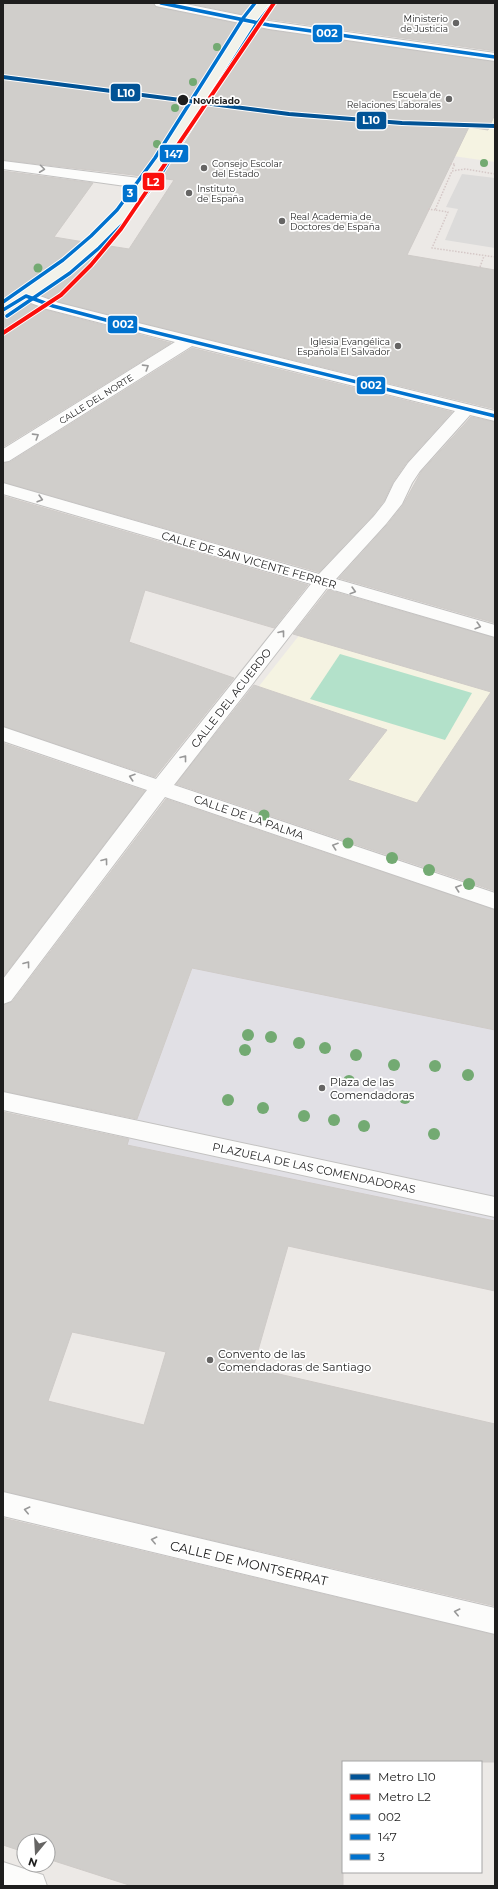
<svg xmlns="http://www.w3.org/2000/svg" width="498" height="1889" font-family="Montserrat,sans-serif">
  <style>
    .education { fill: #f5f3e2 }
    .pitch { fill: #b3e1ca }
    .parking { fill: #dcdbda }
    .plaza { fill: #e1e0e5 }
    .building { fill: #d0cecb; stroke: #cfcbc8; fill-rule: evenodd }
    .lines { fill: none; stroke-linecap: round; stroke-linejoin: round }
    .street-casing { stroke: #c3c2c1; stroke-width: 2 }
    .secondary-casing { stroke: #94947f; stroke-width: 2 }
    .path { stroke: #d5c8c7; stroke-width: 1.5; stroke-dasharray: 1.5 1.5; stroke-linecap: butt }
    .street { fill: #fcfcfb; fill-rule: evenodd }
    .secondary { fill: #f2f2ea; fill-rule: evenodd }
    .bus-1-casing { stroke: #fff; stroke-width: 5.5 }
    .bus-2-casing { stroke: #fff; stroke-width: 5.5 }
    .bus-3-casing { stroke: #fff; stroke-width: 5.5 }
    .bus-1 { stroke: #0072ce; stroke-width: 3.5 }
    .bus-2 { stroke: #0072ce; stroke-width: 3.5 }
    .bus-3 { stroke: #0072ce; stroke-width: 3.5 }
    .metro-1-casing { stroke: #fff; stroke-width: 6 }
    .metro-2-casing { stroke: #fff; stroke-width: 6 }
    .metro-1 { stroke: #015396; stroke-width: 4 }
    .metro-2 { stroke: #fb0f0c; stroke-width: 4 }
    .tree { fill: #73aa72 }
    .oneway { stroke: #989898 }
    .poi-dot { fill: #666564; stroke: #fff; stroke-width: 1.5 }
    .stop-dot { fill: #1e1e1e; stroke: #fff; stroke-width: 1.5 }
    .labels { text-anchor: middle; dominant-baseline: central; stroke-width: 3.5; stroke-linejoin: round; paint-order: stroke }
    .far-poi-label { font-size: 9px; fill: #1e1e1e; stroke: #fff; text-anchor: end }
    .far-stop-label { font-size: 9px; font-weight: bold; fill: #1e1e1e; stroke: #fff; text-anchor: start }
    .far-street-label { font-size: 9px; fill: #1e1e1e; stroke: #fff }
    .street-label { font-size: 11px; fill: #1e1e1e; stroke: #fff }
    .poi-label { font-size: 11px; fill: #1e1e1e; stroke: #fff; text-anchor: start }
    .near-street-label { font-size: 13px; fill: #1e1e1e; stroke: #fff }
    .line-badge { stroke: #fff; stroke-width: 1.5 }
    .badge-label { font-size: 11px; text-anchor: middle; font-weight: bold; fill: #fff }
  </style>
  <rect width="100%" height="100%" fill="#ece9e6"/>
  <g class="education">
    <polygon points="495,73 495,162 453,156"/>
    <polygon points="331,595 495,642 495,754 388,847 316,822 374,747 245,704"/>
  </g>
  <polygon class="pitch" points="340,654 472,693 445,740 310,699"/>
  <polygon class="parking" points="462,174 495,178 495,248 445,240 458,209 446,207"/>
  <polygon class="plaza" points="193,967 495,1030 495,1221 116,1143 133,1129"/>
  <g class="building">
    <polygon points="3,3 153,3 156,7 239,24 142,176 3,160"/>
    <polygon points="188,3 255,3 246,15"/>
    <polygon points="272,3 495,3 495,51 261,18"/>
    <polygon points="254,28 495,62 495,114 488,130 469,127 407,255 495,270 495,409 126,319 59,302 39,294 72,271 103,245 129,249 174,180 159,178"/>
    <polygon points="3,171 93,183 54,237 84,242 47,271 3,301"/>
    <polygon points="27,303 46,310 171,343 3,447 3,316 10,314"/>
    <polygon points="192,348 452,412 407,462 393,482 384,501 373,515 319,572 3,482 3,463 10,462"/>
    <polygon points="471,417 495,422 495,623 339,578 387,525 403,505 421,472"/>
    <polygon points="3,496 308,585 274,628 145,590 129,642 234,678 155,777 3,726"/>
    <polygon points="328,590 495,638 495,891 176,784 254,685 387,730 348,780 417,803 491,692 293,634"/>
    <polygon points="3,743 145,791 3,977"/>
    <polygon points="166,799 495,910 495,1030 192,968 137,1119 3,1091 3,1005 12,1002"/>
    <path d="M3,1112L129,1139L127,1145L495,1221V1291L288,1246L253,1368L495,1424V1606L3,1491ZM72,1332L166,1352L144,1425L48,1401Z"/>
    <polygon points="3,1518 495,1635 495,1762 343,1762 343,1886 132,1886 48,1859 48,1841 24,1841 24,1852 3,1845"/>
  </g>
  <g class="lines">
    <defs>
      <g id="street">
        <polygon points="154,3 181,3 269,21 495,53 495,61 269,29 161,7 156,6"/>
        <polygon points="3,161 147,179 152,181 155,184 152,187 147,189 3,169"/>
        <polygon points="26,291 59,303 126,320 495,411 495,421 470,415 420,471 412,483 402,504 386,524 336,579 495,625 495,637 327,588 174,785 495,893 495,909 165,797 11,1001 3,1004 3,979 147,790 3,741 3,727 156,779 311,584 3,494 3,483 319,574 374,516 385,502 394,483 408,463 455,411 192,346 9,461 3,462 3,449 175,342 47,309 20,299 18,296 20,293"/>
        <polygon points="3,1092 495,1197 495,1217 3,1110"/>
        <polygon points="3,1492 495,1608 495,1634 3,1516"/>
        <polygon points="3,1862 43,1875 47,1886 3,1886"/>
      </g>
      <path id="secondary" d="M257,3H271L256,22L161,174L126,219L100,246L71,270L24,303L9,313L3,315V303C44,277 84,248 116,212C139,187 157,157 175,128C198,93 221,57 243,21Z"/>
    </defs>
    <use href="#street" class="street-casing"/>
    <use href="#secondary" class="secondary-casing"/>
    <g class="path">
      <polyline points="450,164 455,164 452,170"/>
      <polyline points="495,174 465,169 452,171 435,210 448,212 432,248 495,257"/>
      <polyline points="428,209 435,210"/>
      <polyline points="480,267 484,256"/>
    </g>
    <use href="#street" class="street"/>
    <use href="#secondary" class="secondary"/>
    <defs>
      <g id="bus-1">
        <polyline points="161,3 269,25 495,57"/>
        <polyline points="3,310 26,296 53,306 121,324 495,416"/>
      </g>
      <polyline id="bus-2" points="7,316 70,273 99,248 126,221 159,177 256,25 270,7"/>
      <polyline id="bus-3" points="3,302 63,260 91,236 117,210 155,158 244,17 255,3"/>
    </defs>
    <use href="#bus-1" class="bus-1-casing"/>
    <use href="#bus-2" class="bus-2-casing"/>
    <use href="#bus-3" class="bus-3-casing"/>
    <use href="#bus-1" class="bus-1"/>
    <use href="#bus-2" class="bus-2"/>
    <use href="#bus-3" class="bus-3"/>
    <defs>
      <polyline id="metro-1" points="3,77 289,114 402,123 495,126"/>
      <polyline id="metro-2" points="3,333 61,295 91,265 121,229 274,3"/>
    </defs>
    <use href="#metro-1" class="metro-1-casing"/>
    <use href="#metro-2" class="metro-2-casing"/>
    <use href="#metro-1" class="metro-1"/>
    <use href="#metro-2" class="metro-2"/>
  </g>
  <g class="tree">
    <circle cx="217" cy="47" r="4"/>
    <circle cx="193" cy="82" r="4"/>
    <circle cx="175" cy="108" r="4"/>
    <circle cx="157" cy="144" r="4"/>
    <circle cx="484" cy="163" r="4"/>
    <circle cx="38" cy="268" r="4.5"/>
    <circle cx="264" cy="815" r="5.5"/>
    <circle cx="348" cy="843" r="5.5"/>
    <circle cx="392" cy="858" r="6"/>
    <circle cx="429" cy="870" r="6"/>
    <circle cx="469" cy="884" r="6"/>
    <circle cx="248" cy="1035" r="6"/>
    <circle cx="271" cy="1037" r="6"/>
    <circle cx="299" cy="1043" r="6"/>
    <circle cx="325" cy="1048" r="6"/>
    <circle cx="245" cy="1050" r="6"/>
    <circle cx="356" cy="1055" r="6"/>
    <circle cx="394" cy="1065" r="6"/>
    <circle cx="435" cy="1066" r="6"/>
    <circle cx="468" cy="1075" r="6"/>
    <circle cx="349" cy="1081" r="6"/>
    <circle cx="405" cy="1098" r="6"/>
    <circle cx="228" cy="1100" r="6"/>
    <circle cx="263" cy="1108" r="6"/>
    <circle cx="304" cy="1116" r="6"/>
    <circle cx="334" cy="1120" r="6"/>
    <circle cx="364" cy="1126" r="6"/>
    <circle cx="434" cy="1134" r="6"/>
  </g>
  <defs><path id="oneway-chevron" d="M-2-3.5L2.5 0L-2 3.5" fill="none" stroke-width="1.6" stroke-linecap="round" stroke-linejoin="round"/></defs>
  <g class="oneway">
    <use href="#oneway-chevron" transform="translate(42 169) rotate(7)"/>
    <use href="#oneway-chevron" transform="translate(146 367) rotate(-32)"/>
    <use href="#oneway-chevron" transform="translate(36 436) rotate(-32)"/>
    <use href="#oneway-chevron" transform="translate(40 499) rotate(16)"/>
    <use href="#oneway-chevron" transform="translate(353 591) rotate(16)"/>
    <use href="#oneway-chevron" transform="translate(478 626) rotate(16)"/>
    <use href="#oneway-chevron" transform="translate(282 633) rotate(-52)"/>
    <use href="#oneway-chevron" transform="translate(184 758) rotate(-52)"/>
    <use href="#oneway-chevron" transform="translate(132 777) rotate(-162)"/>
    <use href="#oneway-chevron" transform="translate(335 846) rotate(-161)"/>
    <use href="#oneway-chevron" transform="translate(105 861) rotate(-53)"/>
    <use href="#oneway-chevron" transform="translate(458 888) rotate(-161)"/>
    <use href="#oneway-chevron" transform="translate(27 964) rotate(-53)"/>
    <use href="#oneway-chevron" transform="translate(27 1510) rotate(-167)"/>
    <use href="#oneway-chevron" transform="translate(154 1540) rotate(-167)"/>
    <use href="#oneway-chevron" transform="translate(457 1612) rotate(-167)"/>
  </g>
  <g class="poi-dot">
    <circle cx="456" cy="23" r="4"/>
    <circle cx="449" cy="99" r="4"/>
    <circle cx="204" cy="168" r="4"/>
    <circle cx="189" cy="193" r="4"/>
    <circle cx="282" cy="221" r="4"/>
    <circle cx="398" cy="346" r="4"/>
    <circle cx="322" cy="1088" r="4"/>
    <circle cx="210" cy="1360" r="4"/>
  </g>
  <circle class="stop-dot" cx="183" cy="100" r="6"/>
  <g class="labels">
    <g class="far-poi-label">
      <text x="448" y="18">Ministerio<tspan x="448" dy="10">de Justicia</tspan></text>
      <text x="441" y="94">Escuela de<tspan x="441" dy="10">Relaciones Laborales</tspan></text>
      <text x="212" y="163" text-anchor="start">Consejo Escolar<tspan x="212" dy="10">del Estado</tspan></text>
      <text x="197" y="188" text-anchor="start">Instituto<tspan x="197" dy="10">de España</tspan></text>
      <text x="290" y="216" text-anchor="start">Real Academia de<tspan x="290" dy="10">Doctores de España</tspan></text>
      <text x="390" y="341">Iglesia Evangélica<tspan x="390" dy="10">Española El Salvador</tspan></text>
    </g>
    <g class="far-stop-label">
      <text x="193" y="100">Noviciado</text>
    </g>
    <g class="far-street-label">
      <text transform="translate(96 399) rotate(-32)">CALLE DEL NORTE</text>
    </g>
    <g class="street-label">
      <text transform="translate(249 560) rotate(16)">CALLE DE SAN VICENTE FERRER</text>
      <text transform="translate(231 698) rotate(-52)">CALLE DEL ACUERDO</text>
      <text transform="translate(249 817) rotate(19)">CALLE DE LA PALMA</text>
      <text transform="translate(314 1168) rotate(12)">PLAZUELA DE LAS COMENDADORAS</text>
    </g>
    <g class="poi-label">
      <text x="330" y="1082">Plaza de las<tspan x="330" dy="13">Comendadoras</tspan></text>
      <text x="218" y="1354">Convento de las<tspan x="218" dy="13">Comendadoras de Santiago</tspan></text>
    </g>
    <g class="near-street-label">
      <text transform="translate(249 1563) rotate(13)">CALLE DE MONTSERRAT</text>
    </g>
  </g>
  <g class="line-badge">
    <rect x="312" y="24" width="31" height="19" rx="4" fill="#0072ce"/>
    <rect x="110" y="83" width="31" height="19" rx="4" fill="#015396"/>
    <rect x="356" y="111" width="31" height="19" rx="4" fill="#015396"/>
    <rect x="159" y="144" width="30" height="19" rx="4" fill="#0072ce"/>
    <rect x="142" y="172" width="23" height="19" rx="4" fill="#fb0f0c"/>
    <rect x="122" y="184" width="16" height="19" rx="4" fill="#0072ce"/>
    <rect x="107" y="315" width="31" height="19" rx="4" fill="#0072ce"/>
    <rect x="356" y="376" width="30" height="19" rx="4" fill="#0072ce"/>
  </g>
  <g class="badge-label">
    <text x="327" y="37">002</text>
    <text x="126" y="97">L10</text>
    <text x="371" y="124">L10</text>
    <text x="174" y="158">147</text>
    <text x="153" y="186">L2</text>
    <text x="130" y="197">3</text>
    <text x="123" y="328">002</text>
    <text x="371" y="389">002</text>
  </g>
  <rect width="498" height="1889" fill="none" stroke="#1e1e1e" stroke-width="8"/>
  <rect x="342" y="1761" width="140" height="112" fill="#ffffff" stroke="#a5a5a5"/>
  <rect x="350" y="1774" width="20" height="6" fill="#015396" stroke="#a5a5a5"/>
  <text x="378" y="1781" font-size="12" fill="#1e1e1e">Metro L10</text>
  <rect x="350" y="1794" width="20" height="6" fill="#fb0f0c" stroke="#a5a5a5"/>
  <text x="378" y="1801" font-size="12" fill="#1e1e1e">Metro L2</text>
  <rect x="350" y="1814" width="20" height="6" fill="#0072ce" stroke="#a5a5a5"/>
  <text x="378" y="1821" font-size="12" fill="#1e1e1e">002</text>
  <rect x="350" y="1834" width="20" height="6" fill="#0072ce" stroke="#a5a5a5"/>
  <text x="378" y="1841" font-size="12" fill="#1e1e1e">147</text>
  <rect x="350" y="1854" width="20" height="6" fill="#0072ce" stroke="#a5a5a5"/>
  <text x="378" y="1861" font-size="12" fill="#1e1e1e">3</text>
  <g transform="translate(36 1853) rotate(198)"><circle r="19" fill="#ffffff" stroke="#a5a5a5"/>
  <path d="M0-3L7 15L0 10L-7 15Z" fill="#666564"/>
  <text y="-6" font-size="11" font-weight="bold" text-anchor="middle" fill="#1e1e1e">N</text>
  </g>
</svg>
